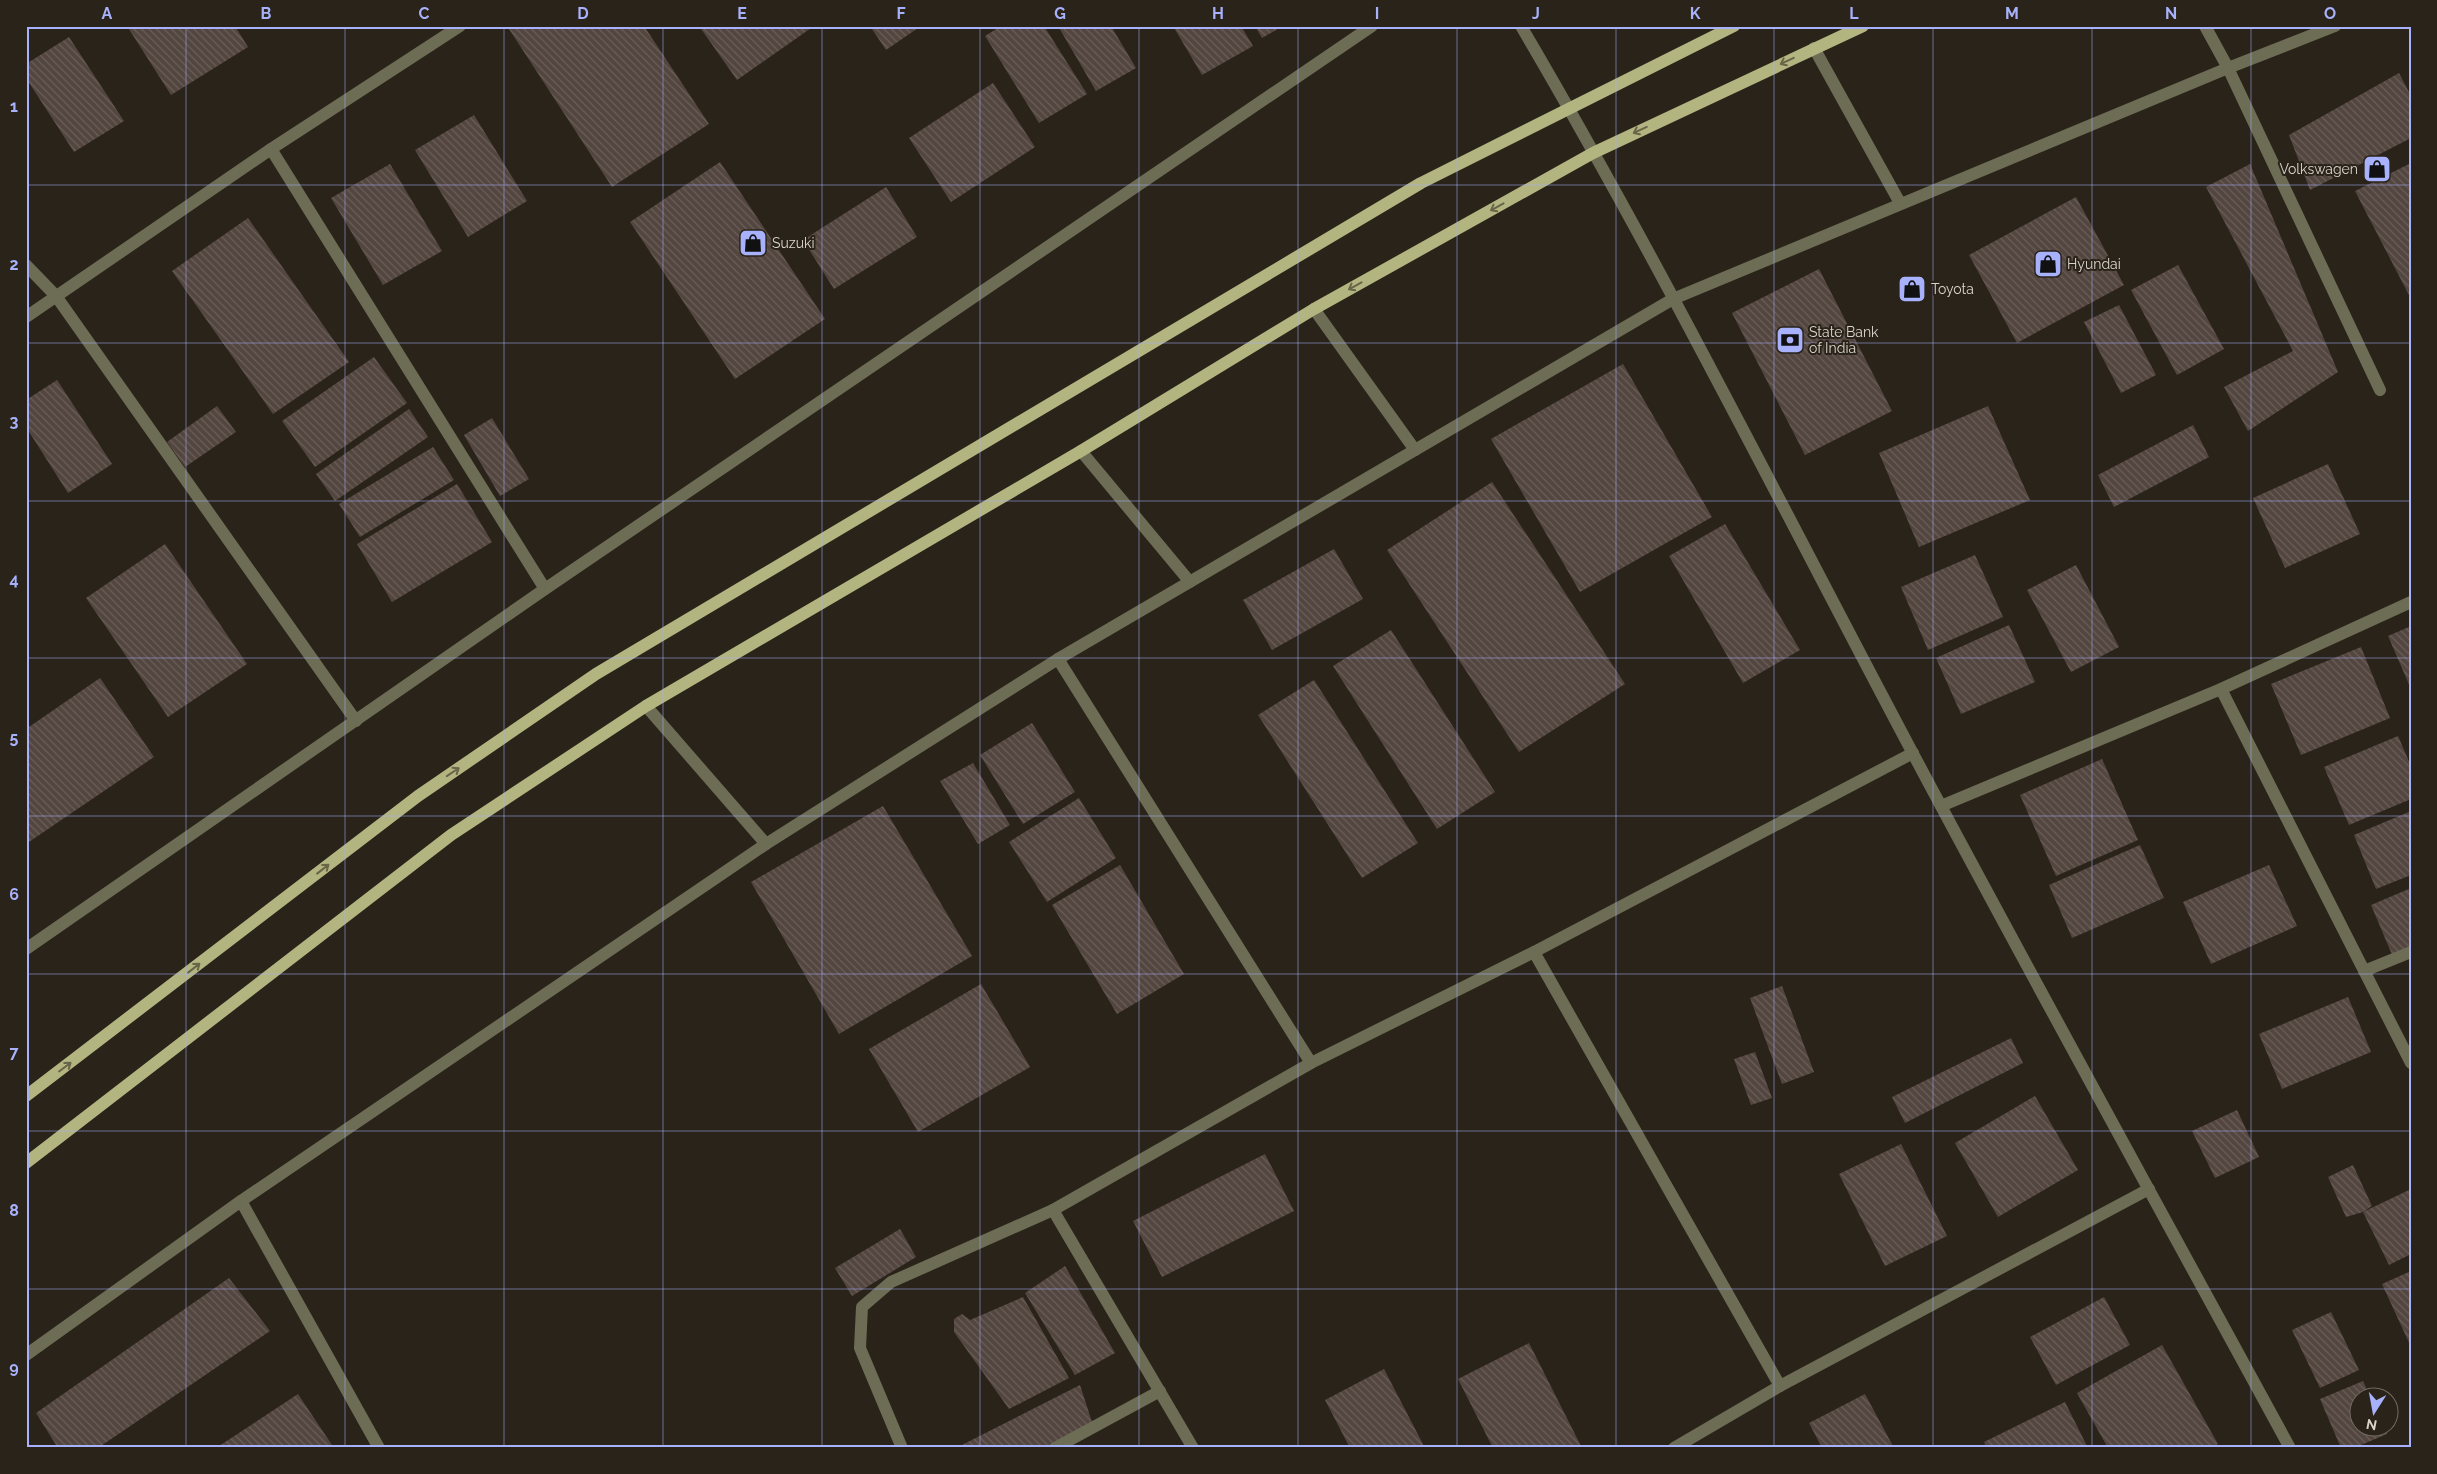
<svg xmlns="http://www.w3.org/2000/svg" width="2437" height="1474" font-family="Raleway,sans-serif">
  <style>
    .building { fill: url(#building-back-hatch) }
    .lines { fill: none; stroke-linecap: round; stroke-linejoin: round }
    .minor { stroke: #6c6d54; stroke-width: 12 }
    .major { stroke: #b3b581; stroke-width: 12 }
    .oneway { stroke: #686548 }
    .grid { fill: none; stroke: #a7b1fc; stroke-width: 1; stroke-opacity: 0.55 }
    .labels { text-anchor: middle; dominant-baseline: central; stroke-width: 4; stroke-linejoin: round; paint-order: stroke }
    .poi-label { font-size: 14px; fill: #d9d5ce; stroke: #2a2319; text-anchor: start }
    .neatline { fill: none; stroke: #a7b1fc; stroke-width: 2 }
    .grid-label { font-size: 16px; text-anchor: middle; font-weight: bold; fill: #a7b1fc }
  </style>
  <defs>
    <pattern id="building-back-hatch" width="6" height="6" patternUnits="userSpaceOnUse" patternTransform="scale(1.25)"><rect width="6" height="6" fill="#53453f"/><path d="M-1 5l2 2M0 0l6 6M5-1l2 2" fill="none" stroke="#6b5f5a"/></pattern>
  </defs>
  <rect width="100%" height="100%" fill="#2a2319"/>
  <g class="building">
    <polygon points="127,26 235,26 248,47 171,95"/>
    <polygon points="507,26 644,26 709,124 612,187"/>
    <polygon points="699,26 814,26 737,80"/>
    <polygon points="870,26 921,26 886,50"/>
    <polygon points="1001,26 1044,26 1087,94 1039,123 985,36"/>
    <polygon points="1058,26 1111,26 1136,68 1096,91"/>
    <polygon points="1173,26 1241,26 1253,46 1202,75"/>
    <polygon points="1255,26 1283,26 1262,38"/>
    <polygon points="69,37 124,121 74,152 26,78 26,64"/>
    <polygon points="2399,73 2411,96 2411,138 2310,190 2289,135"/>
    <polygon points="993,83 1035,147 951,202 909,138"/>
    <polygon points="474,115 527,201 468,237 415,150"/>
    <polygon points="720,162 825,319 735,379 630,222"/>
    <polygon points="2411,163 2411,299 2355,191"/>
    <polygon points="390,164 442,251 383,285 331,198"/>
    <polygon points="2250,164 2338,372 2248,431 2224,387 2293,351 2206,187"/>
    <polygon points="886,187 917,237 834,289 803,240"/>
    <polygon points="2076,197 2124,285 2017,343 1969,255"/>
    <polygon points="248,218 349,362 273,414 172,271"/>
    <polygon points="2178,265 2224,349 2177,375 2131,290"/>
    <polygon points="1819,269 1892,411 1805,455 1732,313"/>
    <polygon points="2119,305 2156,375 2121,393 2084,322"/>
    <polygon points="374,357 407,403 315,467 282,421"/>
    <polygon points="1623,364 1712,517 1580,592 1491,439"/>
    <polygon points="57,380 112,464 68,493 26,427 26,400"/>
    <polygon points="217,406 236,432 185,467 167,442"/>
    <polygon points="1988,406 2030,500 1919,547 1879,453"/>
    <polygon points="409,409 428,437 335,501 316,474"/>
    <polygon points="492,418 529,479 500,496 464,435"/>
    <polygon points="2193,425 2209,457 2114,507 2098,475"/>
    <polygon points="433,447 454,480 360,537 339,504"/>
    <polygon points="2328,464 2360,534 2285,568 2253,498"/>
    <polygon points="1492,482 1625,684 1519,752 1387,550"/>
    <polygon points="457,484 492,542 392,602 357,544"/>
    <polygon points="1725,524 1800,650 1743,683 1669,556"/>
    <polygon points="165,544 247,664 168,717 86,598"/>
    <polygon points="1334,549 1363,599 1272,650 1243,600"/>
    <polygon points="1975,555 2003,617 1928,650 1901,587"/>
    <polygon points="2076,565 2119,647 2071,672 2027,590"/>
    <polygon points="2009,625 2035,682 1961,714 1936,658"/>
    <polygon points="2411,626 2411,689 2388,636"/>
    <polygon points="1391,630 1495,792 1437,829 1333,666"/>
    <polygon points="2361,647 2390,718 2301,755 2271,684"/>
    <polygon points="100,678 154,757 26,844 26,729"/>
    <polygon points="1314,680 1418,843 1362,878 1258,715"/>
    <polygon points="1032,723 1075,792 1023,824 980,755"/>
    <polygon points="2398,736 2411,766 2411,799 2349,825 2324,767"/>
    <polygon points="2102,759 2138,840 2056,876 2020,795"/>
    <polygon points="973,763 1010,825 978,844 940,781"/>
    <polygon points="1079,798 1116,858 1047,902 1009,842"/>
    <polygon points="883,806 972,956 839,1034 751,882"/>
    <polygon points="2411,811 2411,875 2376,889 2354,835"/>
    <polygon points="2140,845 2164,898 2072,938 2049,885"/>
    <polygon points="1120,865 1184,974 1117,1014 1052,905"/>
    <polygon points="2269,865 2297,926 2211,964 2183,902"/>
    <polygon points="2411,888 2411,949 2393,957 2371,905"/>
    <polygon points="981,984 1030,1067 918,1132 869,1049"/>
    <polygon points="1782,986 1814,1072 1782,1084 1750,998"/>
    <polygon points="2348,997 2371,1052 2282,1089 2259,1034"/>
    <polygon points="2011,1038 2023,1063 1905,1123 1892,1097"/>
    <polygon points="1755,1052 1772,1098 1751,1105 1734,1059"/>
    <polygon points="2035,1096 2078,1170 1998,1217 1955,1143"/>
    <polygon points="2237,1110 2259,1157 2215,1178 2192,1131"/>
    <polygon points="1901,1144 1947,1236 1885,1266 1839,1174"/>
    <polygon points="1265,1154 1294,1211 1162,1277 1133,1221"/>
    <polygon points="2353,1165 2372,1206 2363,1212 2411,1189 2411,1254 2389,1265 2363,1212 2346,1217 2328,1177"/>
    <polygon points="900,1229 916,1257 852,1296 835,1268"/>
    <polygon points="1065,1266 1115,1353 1075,1375 1025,1293"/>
    <polygon points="2411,1271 2411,1347 2382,1284"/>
    <polygon points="229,1278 270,1331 98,1448 58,1448 36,1413"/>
    <polygon points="1023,1297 1069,1378 1009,1409 954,1332 954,1319 962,1314 970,1320"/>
    <polygon points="2104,1297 2130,1345 2056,1385 2030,1337"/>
    <polygon points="2331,1312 2359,1370 2320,1388 2292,1330"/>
    <polygon points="1529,1343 1582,1448 1493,1448 1458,1379"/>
    <polygon points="2162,1345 2218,1444 2211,1448 2108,1448 2077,1393"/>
    <polygon points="1384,1369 1425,1448 1350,1448 1325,1400"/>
    <polygon points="2363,1381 2370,1396 2360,1396 2360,1426 2383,1426 2387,1434 2354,1448 2341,1448 2320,1399"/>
    <polygon points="1080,1385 1092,1422 1046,1448 956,1448"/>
    <polygon points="298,1394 334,1448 216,1448"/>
    <polygon points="1865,1394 1894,1448 1822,1448 1809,1423"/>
    <polygon points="2065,1402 2088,1448 1987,1448 1984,1442"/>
  </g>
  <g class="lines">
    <g class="minor">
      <path d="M1521,26C1660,262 1782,507 1910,748C2035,983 2163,1215 2290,1448"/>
      <polyline points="2205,26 2228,68 2380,390"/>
      <polyline points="1814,48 1900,203"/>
      <polyline points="271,149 545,589"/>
      <polyline points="26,265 56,296 356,721"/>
      <polyline points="1314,309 1415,450"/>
      <polyline points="26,317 271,149 460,26"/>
      <polyline points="1081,451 1190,582"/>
      <polyline points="1058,659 1311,1063"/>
      <polyline points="2221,689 2411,1063"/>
      <polyline points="646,706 766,844 1058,659 1673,299 2228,68 2335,26"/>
      <polyline points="1941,806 2221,689 2411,602"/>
      <polyline points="26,949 545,589 1372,26"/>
      <polyline points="1534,952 1780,1386"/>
      <polyline points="2364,971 2411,952"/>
      <polyline points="241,1201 766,844"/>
      <polyline points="1053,1210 1193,1448"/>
      <polyline points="26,1355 241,1201 379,1448"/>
      <polyline points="902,1448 860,1348 862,1307 891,1282 1053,1210 1311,1063 1534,952 1913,753"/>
      <polyline points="1055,1448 1160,1391"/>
      <polyline points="1674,1448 1780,1386 2149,1189"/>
    </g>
    <g class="major">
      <polyline points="26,1096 418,796 596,674 1421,183 1734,26"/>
      <polyline points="26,1163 451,835 646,706 1081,451 1314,309 1593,153 1863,26"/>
    </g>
  </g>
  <defs><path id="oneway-shaft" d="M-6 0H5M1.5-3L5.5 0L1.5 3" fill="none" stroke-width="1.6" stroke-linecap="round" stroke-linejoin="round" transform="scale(1.25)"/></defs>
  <g class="oneway">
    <use href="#oneway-shaft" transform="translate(1787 61) rotate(155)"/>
    <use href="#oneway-shaft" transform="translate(1640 130) rotate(155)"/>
    <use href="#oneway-shaft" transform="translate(1497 207) rotate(151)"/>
    <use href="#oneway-shaft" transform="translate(1355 286) rotate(151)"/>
    <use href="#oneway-shaft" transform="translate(453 772) rotate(-34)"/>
    <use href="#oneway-shaft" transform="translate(323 869) rotate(-38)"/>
    <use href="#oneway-shaft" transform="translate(194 968) rotate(-38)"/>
    <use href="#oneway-shaft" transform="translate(65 1067) rotate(-37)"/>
  </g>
  <path class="grid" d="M186,26V1448M345,26V1448M504,26V1448M663,26V1448M822,26V1448M980,26V1448M1139,26V1448M1298,26V1448M1457,26V1448M1616,26V1448M1774,26V1448M1933,26V1448M2092,26V1448M2251,26V1448M26,185H2411M26,343H2411M26,501H2411M26,658H2411M26,816H2411M26,974H2411M26,1131H2411M26,1289H2411"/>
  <defs>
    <symbol id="shop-square" viewBox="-11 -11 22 22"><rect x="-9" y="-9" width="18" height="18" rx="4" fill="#a7b1fc" stroke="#2a2319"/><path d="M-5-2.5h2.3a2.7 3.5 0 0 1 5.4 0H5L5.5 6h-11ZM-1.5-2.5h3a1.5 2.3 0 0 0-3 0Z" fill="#111"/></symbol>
    <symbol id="bank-square" viewBox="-11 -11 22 22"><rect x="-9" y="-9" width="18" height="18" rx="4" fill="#a7b1fc" stroke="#2a2319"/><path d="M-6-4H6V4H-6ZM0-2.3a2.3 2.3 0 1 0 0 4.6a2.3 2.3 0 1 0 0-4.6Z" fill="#111"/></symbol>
  </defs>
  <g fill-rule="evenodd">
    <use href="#shop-square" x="2361" y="153" width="32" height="32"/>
    <use href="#shop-square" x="737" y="227" width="32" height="32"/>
    <use href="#shop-square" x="2032" y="248" width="32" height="32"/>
    <use href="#shop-square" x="1896" y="273" width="32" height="32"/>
    <use href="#bank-square" x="1774" y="324" width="32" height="32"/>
  </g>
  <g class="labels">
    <g class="poi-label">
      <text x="2358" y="169" text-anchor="end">Volkswagen</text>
      <text x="772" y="243">Suzuki</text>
      <text x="2067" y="264">Hyundai</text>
      <text x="1931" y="289">Toyota</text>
      <text x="1809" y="332">State Bank<tspan x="1809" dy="16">of India</tspan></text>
    </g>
  </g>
  <rect width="2437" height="1474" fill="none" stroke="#2a2319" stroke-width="55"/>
  <g transform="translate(2374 1412) rotate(191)"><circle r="24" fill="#2a2319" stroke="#706a61"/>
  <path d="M0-4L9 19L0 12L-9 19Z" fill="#a7b1fc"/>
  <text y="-8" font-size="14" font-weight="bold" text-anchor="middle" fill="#d9d5ce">N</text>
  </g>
  <rect x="28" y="28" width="2382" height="1418" class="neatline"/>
  <g class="grid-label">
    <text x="107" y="19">A</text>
    <text x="266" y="19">B</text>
    <text x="424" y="19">C</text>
    <text x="583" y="19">D</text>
    <text x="742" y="19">E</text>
    <text x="901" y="19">F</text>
    <text x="1060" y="19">G</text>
    <text x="1218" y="19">H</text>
    <text x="1377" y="19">I</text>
    <text x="1536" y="19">J</text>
    <text x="1695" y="19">K</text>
    <text x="1854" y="19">L</text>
    <text x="2012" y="19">M</text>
    <text x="2171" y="19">N</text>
    <text x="2330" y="19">O</text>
    <text x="14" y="112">1</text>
    <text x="14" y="270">2</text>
    <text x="14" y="427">3</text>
    <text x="14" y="585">4</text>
    <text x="14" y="743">5</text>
    <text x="14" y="900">6</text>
    <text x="14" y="1058">7</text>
    <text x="14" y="1216">8</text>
    <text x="14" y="1373">9</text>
  </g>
</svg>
